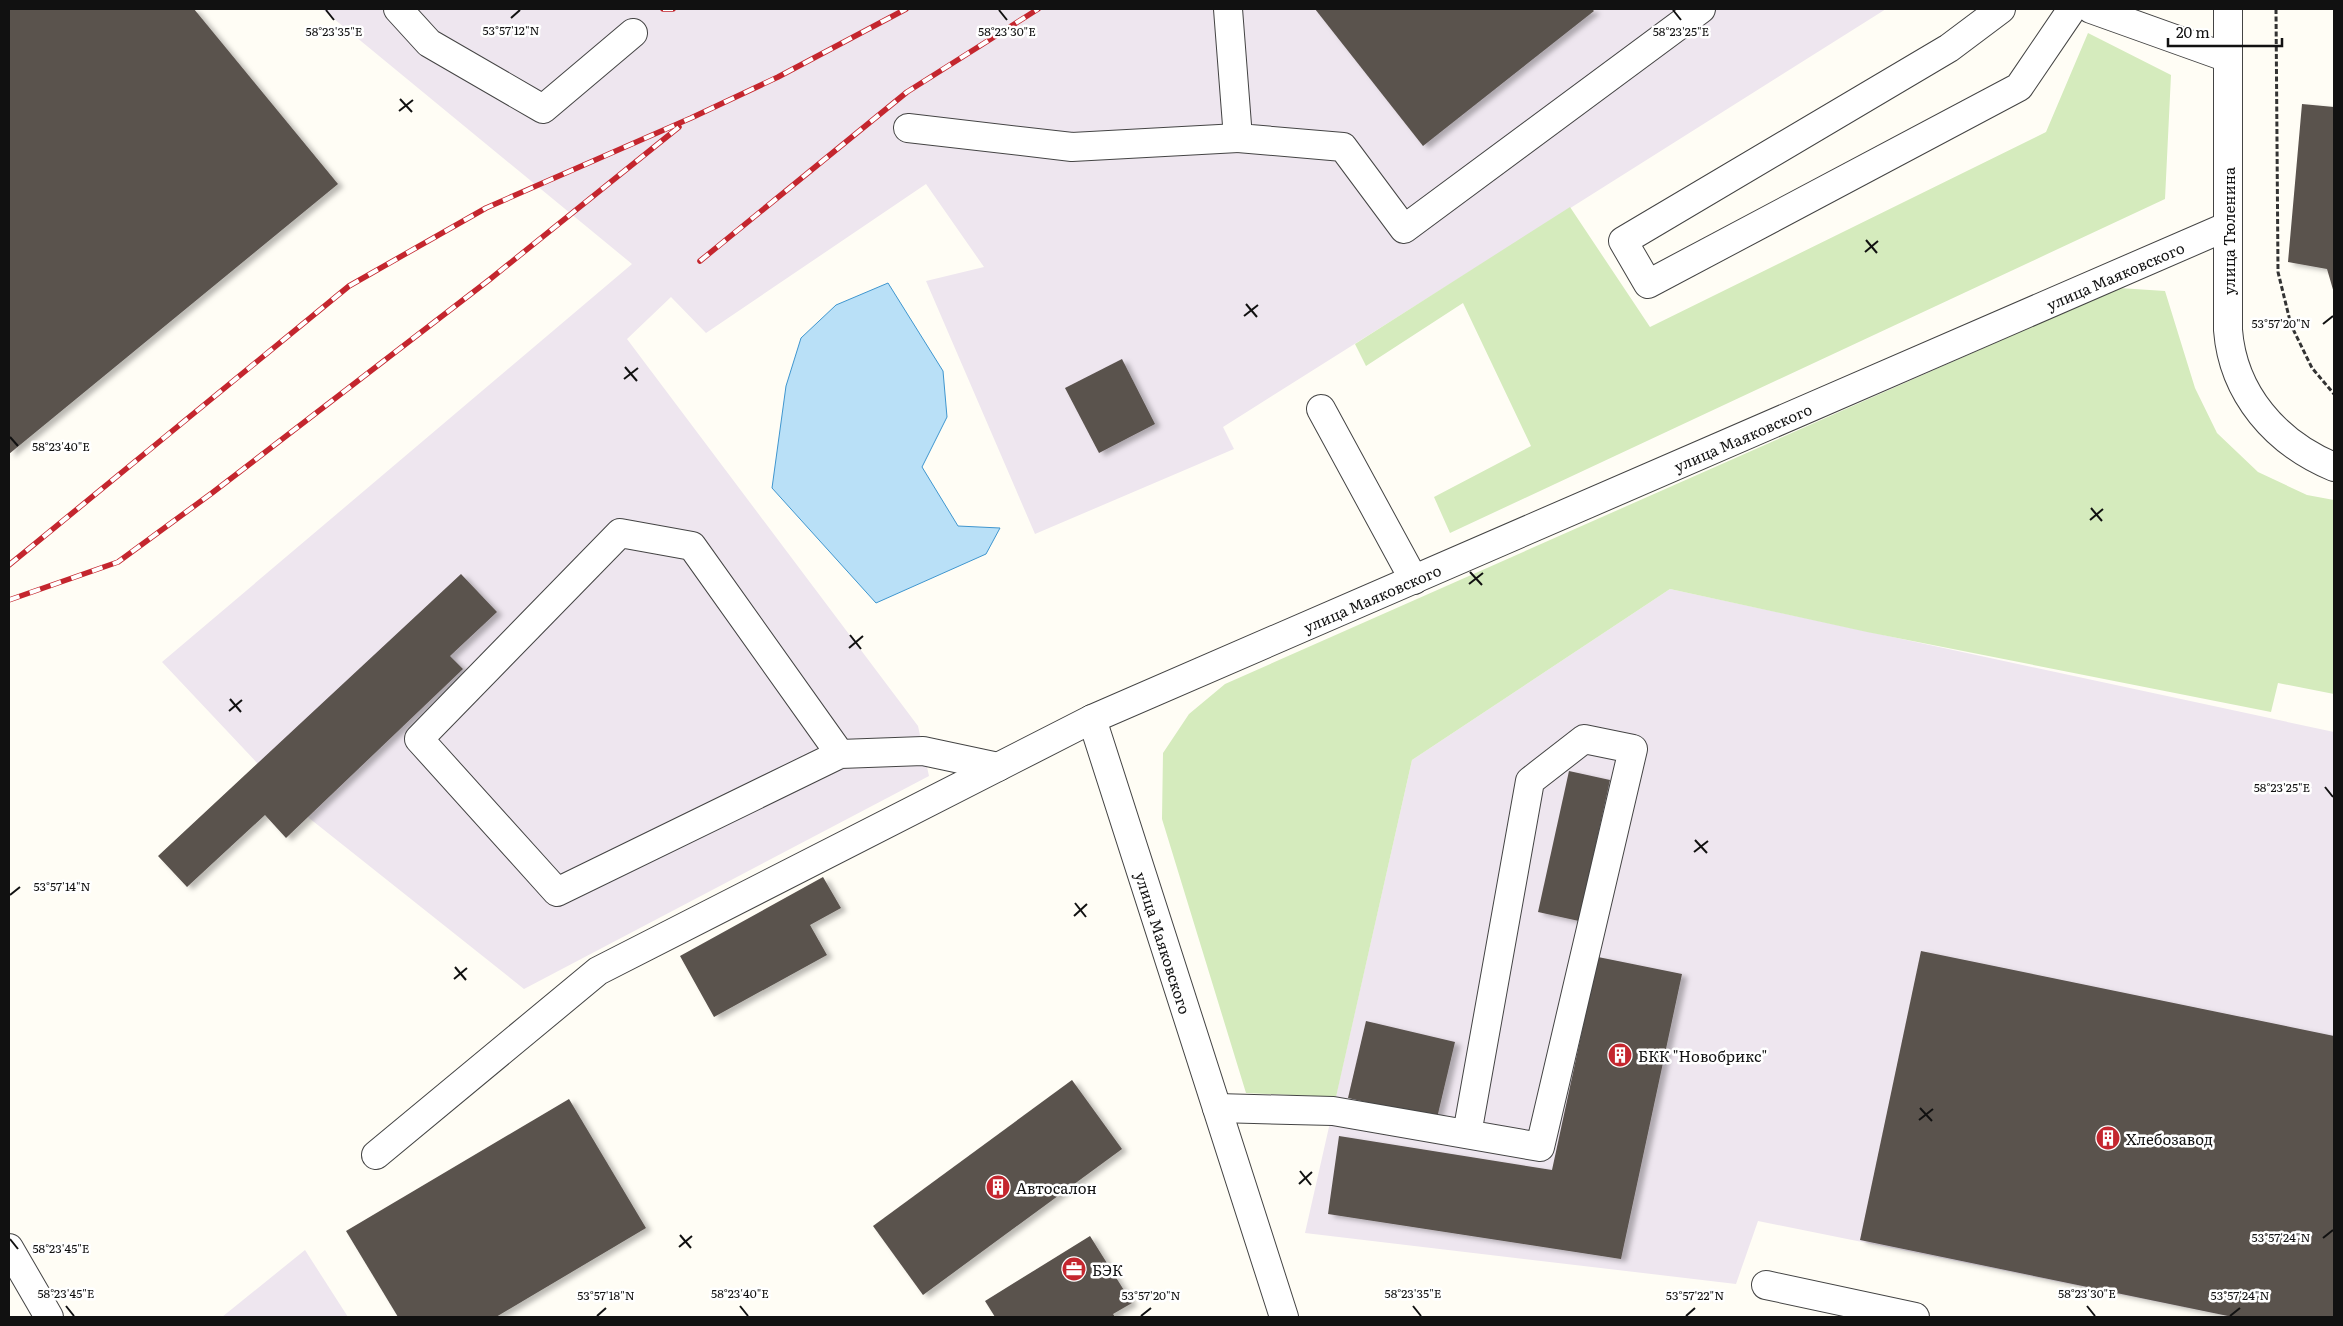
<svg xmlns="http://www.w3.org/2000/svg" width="2343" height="1326" font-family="Literata,serif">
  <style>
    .industrial { fill: #eee6ef }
    .green { fill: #d5ebbd }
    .water { fill: #b9e0f7; stroke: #3f96cf }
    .building { fill: #5a524d; filter: url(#shadow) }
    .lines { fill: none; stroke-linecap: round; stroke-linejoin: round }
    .minor-casing { stroke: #444; stroke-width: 30 }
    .path { stroke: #333; stroke-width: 3; stroke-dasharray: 5 2.5; stroke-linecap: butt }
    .minor { stroke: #fff; stroke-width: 28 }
    .rail-casing { stroke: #c4262e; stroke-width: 5.5 }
    .rail { stroke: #fff; stroke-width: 4; stroke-dasharray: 11; stroke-linecap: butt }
    .ticks { fill: none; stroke: #111; stroke-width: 2 }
    .labels { text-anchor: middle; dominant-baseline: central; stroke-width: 5; stroke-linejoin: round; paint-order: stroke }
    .street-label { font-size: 15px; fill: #111; stroke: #fff }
    .poi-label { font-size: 15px; fill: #111; stroke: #fff; text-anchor: start }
    .ticks-label { font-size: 12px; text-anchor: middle; fill: #111; stroke: #fff; stroke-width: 5; stroke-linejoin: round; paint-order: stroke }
  </style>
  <defs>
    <filter id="shadow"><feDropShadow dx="5.5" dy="3" stdDeviation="2.5" flood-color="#0004"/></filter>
  </defs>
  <rect width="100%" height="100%" fill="#fffdf5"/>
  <g class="industrial">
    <polygon points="322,9 1886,9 1223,427 1234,449 1035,534 926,281 984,267 926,184 706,333 671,297 627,339 918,726 929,776 524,989 309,818 162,662 632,264"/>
    <polygon points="1670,589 2334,732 2334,1317 2233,1317 1758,1221 1736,1284 1305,1233 1412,760"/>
    <polygon points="305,1250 348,1317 222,1317"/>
  </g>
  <g class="green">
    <polygon points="2088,33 2171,75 2165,199 1450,533 1434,497 1531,446 1463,303 1366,366 1355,344 1570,207 1650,327 2046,132"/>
    <polygon points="2119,288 2165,291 2195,388 2217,433 2258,472 2307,495 2334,500 2334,694 2278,683 2271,712 1867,632 1670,589 1412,760 1336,1097 1246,1093 1162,819 1163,753 1189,714 1225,684"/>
  </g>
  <polygon class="water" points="888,283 943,371 947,417 922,467 958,526 1000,528 986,554 876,603 772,488 786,386 801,338 836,305"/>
  <g class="building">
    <polygon points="9,9 194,9 338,184 9,454"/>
    <polygon points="1315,9 1592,9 1594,11 1423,146"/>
    <polygon points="2302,104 2334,107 2334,293 2327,269 2288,262"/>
    <polygon points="1122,359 1155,424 1099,453 1065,388"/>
    <polygon points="461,574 497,612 450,656 463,669 286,838 265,815 187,887 158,856"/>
    <polygon points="1569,771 1610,780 1579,921 1538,912"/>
    <polygon points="823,877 841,908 810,925 827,955 714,1017 680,956"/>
    <polygon points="1921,951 2334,1036 2334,1317 2233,1317 1860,1240"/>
    <polygon points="1598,957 1682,974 1621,1259 1328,1214 1339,1136 1552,1170"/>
    <polygon points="1366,1021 1455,1042 1437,1118 1348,1098"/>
    <polygon points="1072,1080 1122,1149 923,1295 873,1226"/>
    <polygon points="569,1099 646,1228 496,1317 398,1317 346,1231"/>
    <polygon points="1090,1236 1132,1303 1113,1314 1115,1317 995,1317 985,1301"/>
  </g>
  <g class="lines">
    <defs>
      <g id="minor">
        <polyline points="398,9 429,43 543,109 633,33"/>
        <polyline points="1228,9 1238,138 1343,147 1404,229 1701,9"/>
        <polyline points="2001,9 1949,48 1623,241 1648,284 2019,87 2072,9"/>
        <polyline points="2091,9 2228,58"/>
        <path d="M2228,9V330C2233,394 2276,443 2334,467"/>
        <polyline points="908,128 1072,147 1238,138"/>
        <polyline points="1321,409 1414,580"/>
        <path id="s1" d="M1092,719L1284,1317"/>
        <polyline points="840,754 692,546 620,533 419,739 557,892 840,754 923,751 998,767"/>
        <polyline points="1217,1108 1333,1111 1540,1147 1633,749 1584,739 1530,781 1467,1134"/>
        <path id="s2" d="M376,1155L598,971L1092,719L2228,226"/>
        <polyline points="9,1248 49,1317"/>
        <polyline points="1766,1285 1915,1317"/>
      </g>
    </defs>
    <use href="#minor" class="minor-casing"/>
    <polyline class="path" points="2276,9 2278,272 2291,325 2312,368 2334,394"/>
    <use href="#minor" class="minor"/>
    <defs>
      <g id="rail">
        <polyline points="663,9 673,9"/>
        <polyline points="700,261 907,92 1038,9"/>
        <polyline points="9,565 349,286 486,208 691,118 778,77 906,9"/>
        <polyline points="9,600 118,562 212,493 489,280 679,127"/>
      </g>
    </defs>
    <use href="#rail" class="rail-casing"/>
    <use href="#rail" class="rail"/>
  </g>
  <path class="ticks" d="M326,10L334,20M999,10L1007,20M1673,10L1681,20M511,18L520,10M400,99L412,112M399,111L413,100M1866,240L1877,253M1865,252L1878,241M1246,304L1257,317M1244,316L1258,305M2323,324L2333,316M625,367L637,381M624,379L638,368M10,437L18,446M2091,508L2102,521M2090,520L2103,509M1470,572L1482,585M1469,584L1483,573M850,635L861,649M849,648L863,636M230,699L241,712M229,711L242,700M2325,787L2333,797M1695,840L1707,853M1694,852L1708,841M10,895L20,887M1075,903L1086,917M1074,916L1087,904M455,967L466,980M454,979L467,968M1920,1108L1932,1121M1919,1120L1933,1109M1300,1171L1311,1185M1299,1184L1312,1172M680,1235L691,1248M2323,1238L2333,1230M10,1239L18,1249M679,1247L692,1236M66,1306L74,1316M740,1306L748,1316M1413,1306L1421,1316M2087,1306L2095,1316M597,1316L606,1308M1141,1316L1151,1308M1686,1316L1695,1308M2230,1316L2240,1308"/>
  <defs>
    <symbol id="building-disc" viewBox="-11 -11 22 22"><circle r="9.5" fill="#c4262e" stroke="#fff"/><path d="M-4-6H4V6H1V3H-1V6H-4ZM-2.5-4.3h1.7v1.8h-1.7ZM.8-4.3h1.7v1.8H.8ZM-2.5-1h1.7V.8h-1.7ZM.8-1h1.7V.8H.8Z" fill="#fff"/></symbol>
    <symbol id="office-disc" viewBox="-11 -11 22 22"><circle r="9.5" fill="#c4262e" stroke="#fff"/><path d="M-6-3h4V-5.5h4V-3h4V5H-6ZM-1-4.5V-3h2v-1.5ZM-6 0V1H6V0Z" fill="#fff"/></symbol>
  </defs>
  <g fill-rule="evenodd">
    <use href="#building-disc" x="1606" y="1041" width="28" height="28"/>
    <use href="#building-disc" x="2094" y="1124" width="28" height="28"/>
    <use href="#building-disc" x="984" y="1173" width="28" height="28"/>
    <use href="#office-disc" x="1060" y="1255" width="28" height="28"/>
  </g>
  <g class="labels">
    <g class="street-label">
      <text transform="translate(2228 231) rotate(-90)">улица Тюленина</text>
      <text stroke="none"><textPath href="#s2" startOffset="1958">улица Маяковского</textPath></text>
      <text stroke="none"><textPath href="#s2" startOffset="1552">улица Маяковского</textPath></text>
      <text stroke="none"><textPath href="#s2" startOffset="1148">улица Маяковского</textPath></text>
      <text stroke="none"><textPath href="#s1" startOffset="235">улица Маяковского</textPath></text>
    </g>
    <g class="poi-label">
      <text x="1638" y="1055">БКК "Новобрикс"</text>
      <text x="2126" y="1138">Хлебозавод</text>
      <text x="1016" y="1187">Автосалон</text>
      <text x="1092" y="1269">БЭК</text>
    </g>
  </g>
  <g class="ticks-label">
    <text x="511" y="35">53°57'12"N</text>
    <text x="334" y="36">58°23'35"E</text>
    <text x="1007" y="36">58°23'30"E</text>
    <text x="1681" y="36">58°23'25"E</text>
    <text x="2281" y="328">53°57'20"N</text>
    <text x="61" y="451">58°23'40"E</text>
    <text x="2282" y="792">58°23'25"E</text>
    <text x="62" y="891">53°57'14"N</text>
    <text x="2281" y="1242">53°57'24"N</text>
    <text x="61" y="1253">58°23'45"E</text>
    <text x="66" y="1298">58°23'45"E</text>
    <text x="740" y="1298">58°23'40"E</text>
    <text x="1413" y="1298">58°23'35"E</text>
    <text x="2087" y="1298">58°23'30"E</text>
    <text x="606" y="1300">53°57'18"N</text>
    <text x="1151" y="1300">53°57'20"N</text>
    <text x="1695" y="1300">53°57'22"N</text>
    <text x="2240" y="1300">53°57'24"N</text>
  </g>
  <rect width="2343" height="1326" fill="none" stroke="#111111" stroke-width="20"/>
  <path d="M2168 38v8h114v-8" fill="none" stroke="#111111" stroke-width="2.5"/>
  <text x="2176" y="38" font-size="15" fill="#111111" stroke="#ffffff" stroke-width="4" paint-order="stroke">20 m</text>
</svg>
